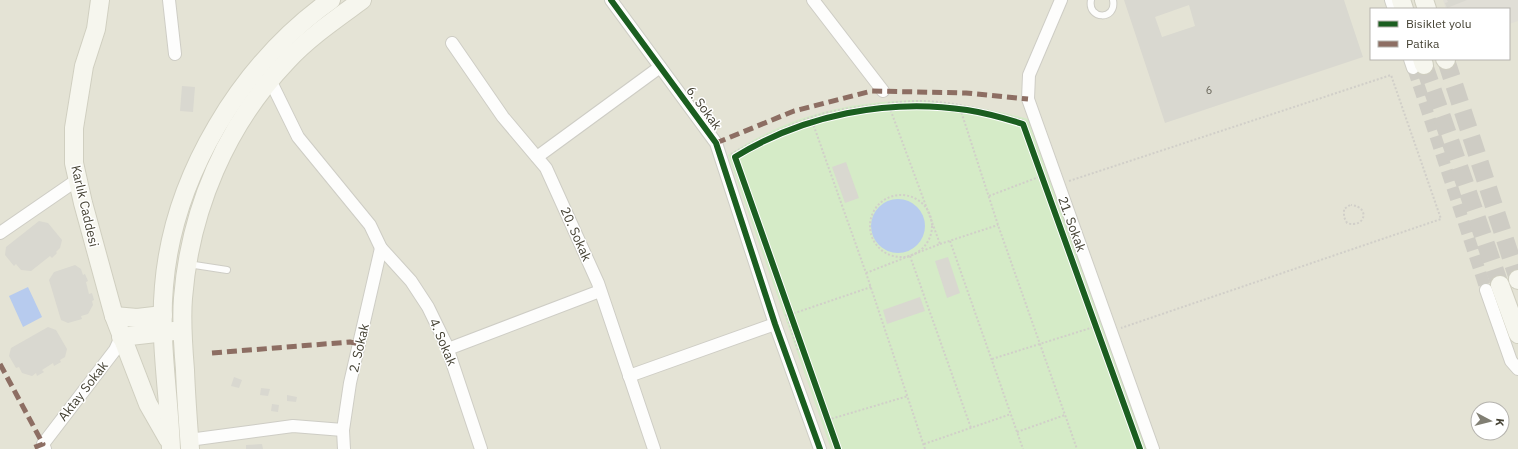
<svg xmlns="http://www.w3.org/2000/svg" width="1518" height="449" font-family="'IBM Plex Sans',sans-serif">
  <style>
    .residential { fill: #e4e3d5; fill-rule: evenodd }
    .industrial { fill: #e0ded6 }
    .green { fill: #d5ebc7 }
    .water { fill: #b7cbee }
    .building { fill: #d9d8d0; fill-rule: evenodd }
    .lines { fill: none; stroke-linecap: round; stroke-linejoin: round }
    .street-tunnel { stroke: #ceccc4; stroke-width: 12; stroke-dasharray: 12 6; stroke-linecap: butt }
    .secondary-tunnel { stroke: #ceccc4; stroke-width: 18; stroke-dasharray: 18 9; stroke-linecap: butt }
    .lane-casing { stroke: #cecdc5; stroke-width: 8 }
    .street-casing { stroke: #cecdc5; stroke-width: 14 }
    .secondary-casing { stroke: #d0cfc0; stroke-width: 20 }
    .path { stroke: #d1cfc9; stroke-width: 2; stroke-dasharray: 2 2; stroke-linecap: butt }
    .lane { stroke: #fdfdfc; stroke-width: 6 }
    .street { stroke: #fdfdfc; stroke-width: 12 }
    .secondary { stroke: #f6f6ee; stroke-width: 18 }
    .quiet { stroke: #8d6e63; stroke-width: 5; stroke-dasharray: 10 5; stroke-linecap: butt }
    .cycleway-casing { stroke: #fff; stroke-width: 8 }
    .cycleway { stroke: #1b5e20; stroke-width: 6 }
    .labels { text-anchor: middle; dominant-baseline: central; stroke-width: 3; stroke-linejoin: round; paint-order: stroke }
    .number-label { font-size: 11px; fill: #6b685c }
    .street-label { font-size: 13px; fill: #454234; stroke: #fff }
  </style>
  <rect width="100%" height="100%" fill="#f0efe8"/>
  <path class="residential" d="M0,0H1518V449H0ZM1371,9H1509V59H1371ZM1478,409H1502V433H1478Z"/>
  <polygon class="industrial" points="1443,0 1518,0 1518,21 1509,24 1509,9 1446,9"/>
  <path class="green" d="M918,100C957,103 991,109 1028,119L1147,449H831L728,155C790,115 845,102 918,100Z"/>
  <g class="water">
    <circle cx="898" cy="226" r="27"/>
    <polygon points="28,287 42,317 23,327 9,296"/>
  </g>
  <g class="building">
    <path d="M1124,0H1344L1363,57L1165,123ZM1189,5L1195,26L1162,37L1155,17Z"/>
    <polygon points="1447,0 1467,0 1447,8 1445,3 1448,2"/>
    <polygon points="182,86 195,87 193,112 180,111"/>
    <polygon points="846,162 859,198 845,203 832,167"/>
    <polygon points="39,221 48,223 62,240 60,248 56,252 57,253 52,258 50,256 31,271 21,270 16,264 14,266 5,255 6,247"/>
    <polygon points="948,257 960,293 947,298 935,261"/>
    <polygon points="75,265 81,269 83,275 85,274 88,281 86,282 89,294 92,293 94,300 92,301 93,305 88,314 81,316 82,319 68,323 61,320 49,280 54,272"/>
    <polygon points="920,297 925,311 887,324 883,310"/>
    <polygon points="48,327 56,330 67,349 65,357 60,360 61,362 54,366 53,363 42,370 44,372 37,376 36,373 32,376 22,373 19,367 16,368 9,356 11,348"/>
    <polygon points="234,377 242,380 239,388 231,386"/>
    <polygon points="261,388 270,389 268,396 260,395"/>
    <polygon points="287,395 297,397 296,402 287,401"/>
    <polygon points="272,404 279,405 278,412 271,411"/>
    <polygon points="262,444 263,449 246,449 246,445"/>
  </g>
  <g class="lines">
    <polyline class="street-tunnel" points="1413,68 1486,290"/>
    <g class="secondary-tunnel">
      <polyline points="1446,60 1518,279"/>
      <polyline points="1424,65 1500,285"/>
    </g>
    <defs>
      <g id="lane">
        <path d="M1091,0C1087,20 1117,21 1113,0"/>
        <polyline points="188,264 227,270"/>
      </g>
      <g id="street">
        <polyline points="169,0 175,54"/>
        <polyline points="611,0 716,143 775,324 820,449"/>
        <polyline points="813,0 883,91"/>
        <polyline points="1061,0 1029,75 1028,99 1153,449"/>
        <polyline points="1391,0 1394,9"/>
        <polyline points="452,43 503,117 546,168 598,283 654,449"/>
        <polyline points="1410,59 1413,68"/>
        <polyline points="270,80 298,137 370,225 381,248 411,281 428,307 446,344 481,449"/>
        <polyline points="537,157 660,67"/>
        <polyline points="0,233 77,180"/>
        <polyline points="1486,290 1511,361 1518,369"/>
        <polyline points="448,349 600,291"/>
        <polyline points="629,376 775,324"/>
        <polyline points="189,440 293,426 343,430"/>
        <polyline points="45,449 43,444 115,350 121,337"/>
        <polyline points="344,449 343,430 350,383 381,248"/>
      </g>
      <g id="secondary">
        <polyline points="100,0 96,29 84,66 74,128 74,163 83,203 114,316 148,404 168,439"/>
        <polyline points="1401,0 1404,9"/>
        <polyline points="1424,0 1427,9"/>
        <polyline points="1422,59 1424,65"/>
        <polyline points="1445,59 1446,60"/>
        <polyline points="1518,279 1518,280"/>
        <polyline points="1500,285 1518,334"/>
        <polyline points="114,316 137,318 163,315"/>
        <polyline points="121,337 174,331"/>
        <path d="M171,449C169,395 159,341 164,286C173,176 241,64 331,0"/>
        <path d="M190,449C188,423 186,397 185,370C183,346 181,322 183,298C190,210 226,125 287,61C308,38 336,19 362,0"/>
      </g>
    </defs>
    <use href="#lane" class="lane-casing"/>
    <use href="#street" class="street-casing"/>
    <use href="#secondary" class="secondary-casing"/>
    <g class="path">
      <path d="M888,103C899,102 911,101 922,101C956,102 991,111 1023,120"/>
      <polyline points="959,105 998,225 1077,449"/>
      <polyline points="811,118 866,273 925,449"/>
      <path d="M731,154C758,139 786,126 815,116C837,109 859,107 881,104"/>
      <polyline points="1069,181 1391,75 1441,219 1121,328"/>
      <circle cx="901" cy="226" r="31"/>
      <polyline points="989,196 1044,175"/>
      <path d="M1350,205L1344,209V217L1347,223C1365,229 1371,207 1351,205"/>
      <polyline points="950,241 1023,449"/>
      <polyline points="940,244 998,225"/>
      <polyline points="910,256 971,428"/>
      <polyline points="866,273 940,244 888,103"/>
      <polyline points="786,314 798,350"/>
      <polyline points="786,316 871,287"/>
      <polyline points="992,359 1097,326"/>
      <polyline points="824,421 908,396"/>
      <polyline points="1017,432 1065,415"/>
      <polyline points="924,444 1011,414"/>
    </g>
    <use href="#lane" class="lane"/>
    <use href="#street" class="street"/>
    <use href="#secondary" class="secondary"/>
    <g class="quiet">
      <polyline points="716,143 794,111 872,91 966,93 1028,99"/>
      <polyline points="212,353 350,342 359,344"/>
      <polyline points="0,364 43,444 30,449"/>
    </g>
    <defs>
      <g id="cycleway">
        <polyline points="611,0 716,143 775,324 820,449"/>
        <path d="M838,449L735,157C803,115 888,98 967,110C986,113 1004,118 1023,124L1140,449"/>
      </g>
    </defs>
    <use href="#cycleway" class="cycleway-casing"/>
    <use href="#cycleway" class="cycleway"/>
  </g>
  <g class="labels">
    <g class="number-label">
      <text x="1209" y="90">6</text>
    </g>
    <g class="street-label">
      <text transform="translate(704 108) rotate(54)">6. Sokak</text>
      <text transform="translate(85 206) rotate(77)">Karlık Caddesi</text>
      <text transform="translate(1072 224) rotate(70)">21. Sokak</text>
      <text transform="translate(576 234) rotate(66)">20. Sokak</text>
      <text transform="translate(443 342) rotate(67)">4. Sokak</text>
      <text transform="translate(359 348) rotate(-77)">2. Sokak</text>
      <text transform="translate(83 391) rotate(-52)">Aktay Sokak</text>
    </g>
  </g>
  <rect x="1370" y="8" width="140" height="52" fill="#ffffff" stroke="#b5b3ae"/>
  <rect x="1378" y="21" width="20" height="6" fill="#1b5e20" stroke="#b5b3ae"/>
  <text x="1406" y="28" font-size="12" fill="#454234">Bisiklet yolu</text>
  <rect x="1378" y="41" width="20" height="6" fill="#8d6e63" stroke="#b5b3ae"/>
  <text x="1406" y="48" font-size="12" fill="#454234">Patika</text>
  <g transform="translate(1490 421) rotate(97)"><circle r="19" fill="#ffffff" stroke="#b5b3ae"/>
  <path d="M0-3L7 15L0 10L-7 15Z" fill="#817f73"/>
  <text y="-6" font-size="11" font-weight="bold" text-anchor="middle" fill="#454234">K</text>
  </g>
</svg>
